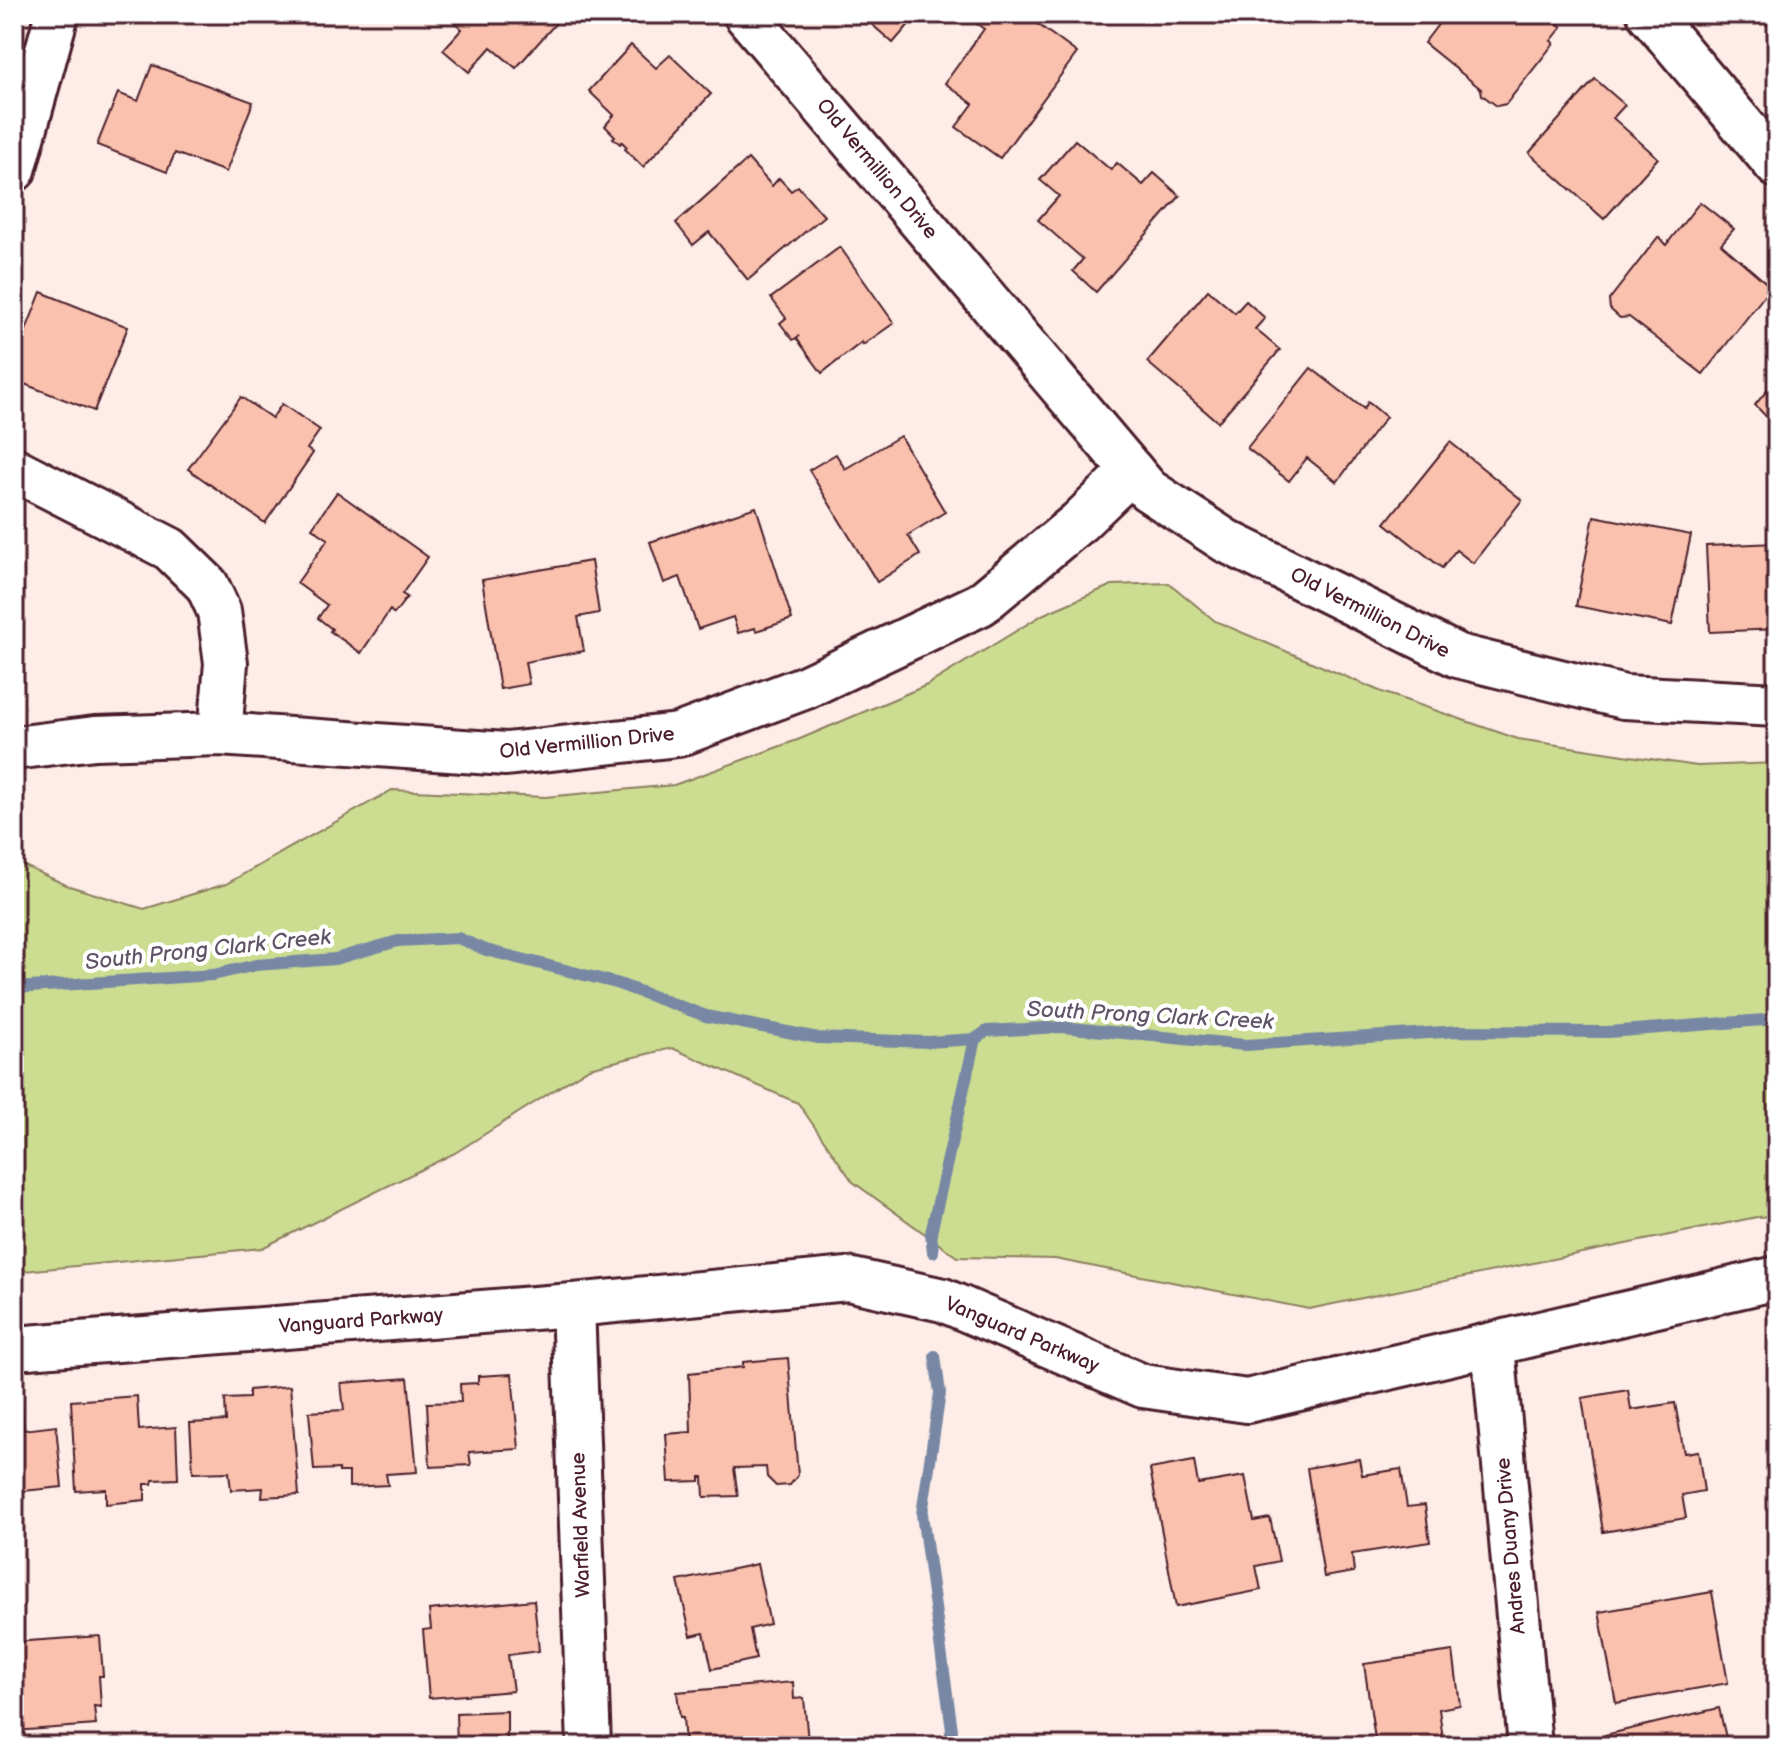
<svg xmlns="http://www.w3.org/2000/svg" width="1791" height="1760" font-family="'Balsamiq Sans',sans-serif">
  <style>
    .green { fill: #ccdd91; stroke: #8b7e5e; stroke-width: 2 }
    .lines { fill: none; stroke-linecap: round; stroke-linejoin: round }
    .stream { stroke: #7888a4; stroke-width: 12 }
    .building { fill: #f9c1ae; stroke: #4a1f2b; stroke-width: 2 }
    .minor-casing { stroke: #4a1f2b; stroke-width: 48 }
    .minor { stroke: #fff; stroke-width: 42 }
    .labels { text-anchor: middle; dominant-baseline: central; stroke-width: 8; stroke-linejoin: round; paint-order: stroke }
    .street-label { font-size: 20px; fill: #4a1f2b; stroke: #fff }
    .water-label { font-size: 22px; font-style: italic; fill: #615468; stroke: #fff }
  </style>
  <rect width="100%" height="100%" fill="#fdece7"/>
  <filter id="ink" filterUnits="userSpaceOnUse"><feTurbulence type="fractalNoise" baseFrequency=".0125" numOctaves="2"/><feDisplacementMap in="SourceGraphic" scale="16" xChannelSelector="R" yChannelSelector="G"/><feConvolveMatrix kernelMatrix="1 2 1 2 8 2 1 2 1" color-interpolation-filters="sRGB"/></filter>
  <g filter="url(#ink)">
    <polygon class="green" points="1169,583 1215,621 1382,692 1518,739 1697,766 1777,763 1777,1216 1757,1217 1309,1309 1055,1259 957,1257 853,1182 798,1103 672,1048 589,1068 455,1153 262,1248 14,1272 14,861 66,885 144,909 226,884 392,790 545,797 674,785 800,739 927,685 1044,614 1112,585"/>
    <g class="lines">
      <g class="stream">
        <polyline points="14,988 213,975 256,965 335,959 398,941 458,938 486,950 616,983 706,1016 818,1038 928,1042 975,1039 987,1031 1062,1027 1245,1045 1459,1031 1608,1032 1777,1019"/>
        <polyline points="933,1252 931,1233 975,1039"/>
        <polyline points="935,1356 940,1393 922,1514 952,1730 947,1746"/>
      </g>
    </g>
    <g class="building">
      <polygon points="445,14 564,14 516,68 491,47 469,72 443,50 462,29"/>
      <polygon points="860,14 918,14 893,43"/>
      <polygon points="973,14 1024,14 1077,53 1000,158 956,127 973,104 945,83 984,29 970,19"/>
      <polygon points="1446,14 1543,14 1562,27 1551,41 1554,43 1506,104 1497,106 1482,95 1481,89 1424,43"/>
      <polygon points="1759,14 1777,14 1777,27 1772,31"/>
      <polygon points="631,45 656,68 670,55 711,94 643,167 625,149 627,147 622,142 620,144 613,138 615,136 605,126 614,115 589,91"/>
      <polygon points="152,65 253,102 226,172 175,153 167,172 97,145 118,93 138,101"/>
      <polygon points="1595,79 1625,105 1613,118 1658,158 1604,219 1529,153"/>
      <polygon points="1075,140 1111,170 1117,163 1143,185 1154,173 1180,196 1096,292 1073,271 1083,259 1038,220 1059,196 1040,180"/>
      <polygon points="748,159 772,186 779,178 791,191 798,186 824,216 748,280 709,232 693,245 676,223"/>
      <polygon points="1700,202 1734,229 1721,244 1771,287 1703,374 1629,317 1620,318 1610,309 1609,300 1658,237 1666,245"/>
      <polygon points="840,247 894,323 863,345 862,342 822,373 797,339 799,336 793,340 780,323 786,318 771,298"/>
      <polygon points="1208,290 1235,313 1246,301 1265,318 1255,329 1280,350 1218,422 1147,362"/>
      <polygon points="41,292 128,327 94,411 14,380 14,361"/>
      <polygon points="1311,368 1364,409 1368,402 1386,417 1337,482 1307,458 1289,481 1247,448"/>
      <polygon points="1777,378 1777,428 1755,405"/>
      <polygon points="241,397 272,418 282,404 320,430 307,449 313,453 265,523 188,469"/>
      <polygon points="900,436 945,512 908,535 920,555 877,582 809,470 836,454 845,469"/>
      <polygon points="1450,442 1522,500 1473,563 1456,550 1442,568 1385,523"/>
      <polygon points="337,492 428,557 402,594 407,597 394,614 390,610 361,653 330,631 332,629 318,618 327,605 297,583 328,539 312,528"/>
      <polygon points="756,507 792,619 756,631 755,628 738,633 733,617 698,629 680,577 664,583 650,542"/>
      <polygon points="1594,516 1691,535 1672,625 1576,606"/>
      <polygon points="1777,543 1777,629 1710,632 1706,546"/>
      <polygon points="591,561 599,613 578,617 584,651 525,662 529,684 500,689 482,580"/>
      <polygon points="788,1358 798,1475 790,1485 776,1486 767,1477 766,1467 734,1468 738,1496 704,1497 703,1477 700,1477 700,1481 669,1482 666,1434 691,1432 689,1373 743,1367 743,1362"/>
      <polygon points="512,1374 519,1449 469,1452 471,1465 430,1467 427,1403 461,1402 460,1384 478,1383 478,1376"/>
      <polygon points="408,1378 417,1472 386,1474 388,1485 349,1487 349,1472 339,1472 339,1469 314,1470 309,1412 344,1410 341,1383"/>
      <polygon points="290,1386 299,1495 262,1497 263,1488 231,1490 229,1472 193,1473 190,1423 226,1421 225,1399 249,1398 249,1390"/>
      <polygon points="1628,1390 1631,1410 1675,1403 1684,1453 1698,1451 1704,1491 1682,1495 1686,1518 1603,1532 1582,1398"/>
      <polygon points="137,1396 139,1430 176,1427 178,1479 153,1480 152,1484 145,1484 145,1500 106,1504 106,1489 76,1491 71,1401"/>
      <polygon points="22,1409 24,1430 56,1426 62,1487 14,1492 14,1410"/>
      <polygon points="1359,1459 1362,1475 1401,1469 1407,1507 1425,1505 1430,1542 1352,1554 1354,1572 1324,1577 1307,1468"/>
      <polygon points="1194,1461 1198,1484 1245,1476 1254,1521 1270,1518 1279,1561 1256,1566 1261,1590 1176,1607 1150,1469"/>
      <polygon points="757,1564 770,1624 750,1629 756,1659 712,1669 704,1633 691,1636 678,1581"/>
      <polygon points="1712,1592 1728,1683 1616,1703 1599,1612"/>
      <polygon points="534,1600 539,1651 508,1655 513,1691 429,1698 423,1630 431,1629 429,1610"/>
      <polygon points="100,1636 103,1676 99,1676 101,1707 94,1706 96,1725 14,1731 14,1676 18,1676 14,1642"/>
      <polygon points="1453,1651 1460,1705 1439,1709 1443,1740 1403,1746 1376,1746 1364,1664"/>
      <polygon points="793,1682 794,1699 804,1698 808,1742 798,1743 799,1746 685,1746 683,1717 680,1717 677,1692"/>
      <polygon points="1719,1708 1728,1746 1608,1746 1605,1735"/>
      <polygon points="507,1711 507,1745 529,1746 457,1746 456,1713"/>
    </g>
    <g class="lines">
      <defs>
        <g id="minor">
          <polyline points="745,14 1148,490 1226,541 1458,656 1624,697 1777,705"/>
          <polyline points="1649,14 1777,166"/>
          <polyline points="14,170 57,14"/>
          <polyline points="14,469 170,549 207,585 219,611 226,663 220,734"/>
          <polyline points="14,748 95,738 220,734 506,754 678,735 806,687 981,604 1079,522 1132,471"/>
          <polyline points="573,1305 589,1746"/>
          <polyline points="1493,1346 1530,1746"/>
          <polyline points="14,1348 573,1305 848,1279 943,1300 1143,1386 1247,1401 1777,1278"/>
        </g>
      </defs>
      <use href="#minor" class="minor-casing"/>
      <use href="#minor" class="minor"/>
    </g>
  </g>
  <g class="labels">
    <g class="street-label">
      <text transform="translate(877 169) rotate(50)">Old Vermillion Drive</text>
      <text transform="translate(1370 613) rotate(27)">Old Vermillion Drive</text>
      <text transform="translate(587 743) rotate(-6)">Old Vermillion Drive</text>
      <text transform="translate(361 1321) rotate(-4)">Vanguard Parkway</text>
      <text transform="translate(1022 1335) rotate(23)">Vanguard Parkway</text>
      <text transform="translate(581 1525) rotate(-92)">Warfield Avenue</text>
      <text transform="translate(1511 1546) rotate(-95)">Andres Duany Drive</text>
    </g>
    <g class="water-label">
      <text transform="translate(208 950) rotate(-6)">South Prong Clark Creek</text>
      <text transform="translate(1150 1016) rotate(3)">South Prong Clark Creek</text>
    </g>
  </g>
  <rect width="1791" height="1760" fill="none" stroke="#fff" stroke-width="48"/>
  <rect x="24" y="24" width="1743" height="1712" fill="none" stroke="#4a1f2b" stroke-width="3" filter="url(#ink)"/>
</svg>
